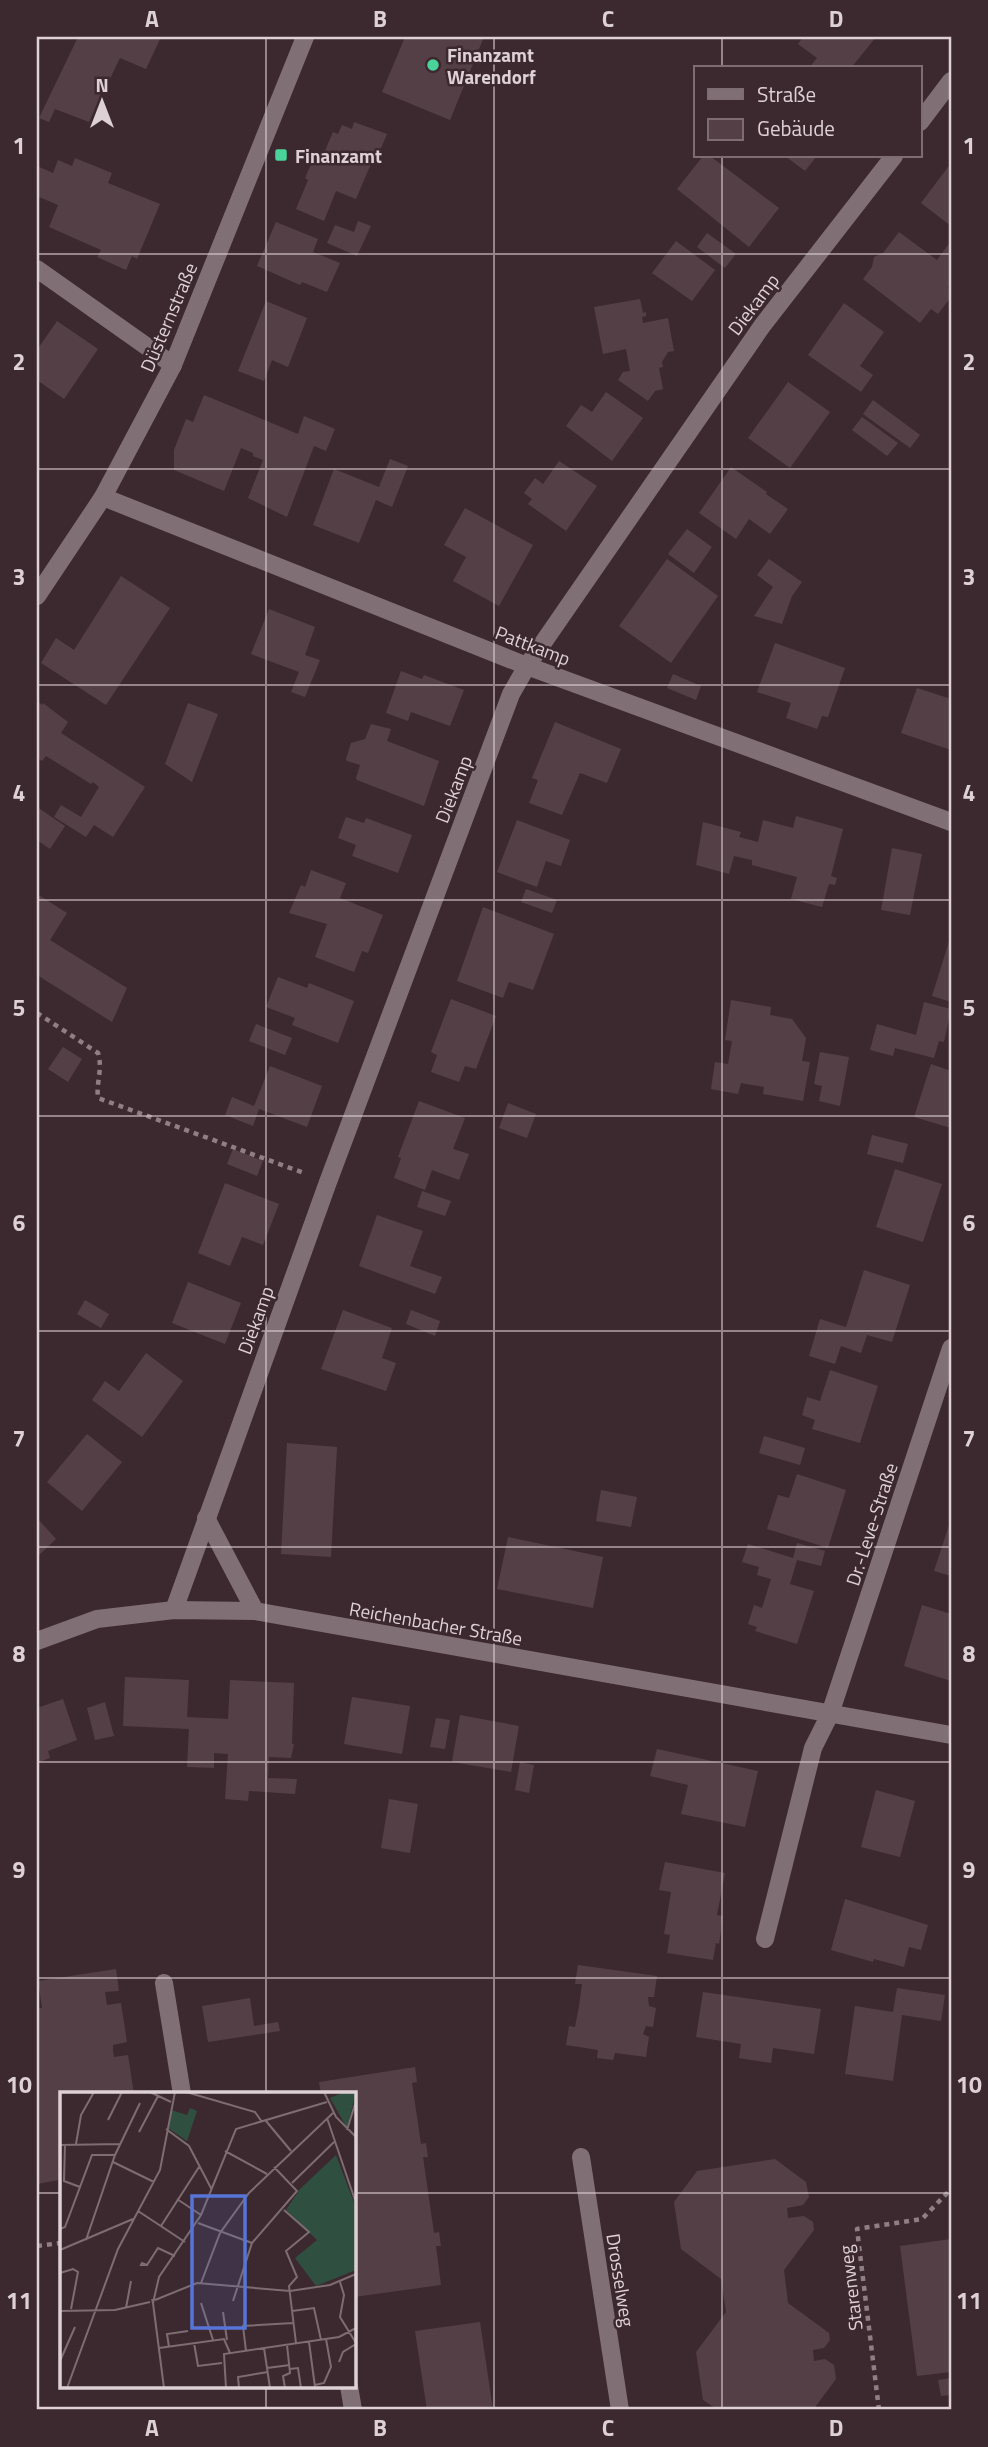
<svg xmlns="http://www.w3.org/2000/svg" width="988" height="2447" font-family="'Titillium Web',sans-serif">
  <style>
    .building { fill: #543f46 }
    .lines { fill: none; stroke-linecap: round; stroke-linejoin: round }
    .path { stroke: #8f7f84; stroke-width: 4.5; stroke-dasharray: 5 5; stroke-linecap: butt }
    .minor { stroke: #806f74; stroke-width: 18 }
    .grid { fill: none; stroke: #ded1d5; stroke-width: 2; stroke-opacity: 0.55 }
    .poi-dot { fill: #4ad49c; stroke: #3c292f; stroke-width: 2.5 }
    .labels { text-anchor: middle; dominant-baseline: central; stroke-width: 5; stroke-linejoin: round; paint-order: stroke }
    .poi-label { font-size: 19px; font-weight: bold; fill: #ded1d5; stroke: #3c292f; text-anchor: start }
    .street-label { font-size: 19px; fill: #ded1d5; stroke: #3c292f }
    .inset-road { fill: none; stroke: #7d6c71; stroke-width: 2 }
    .view { fill: #5775d7; fill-opacity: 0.15; stroke: #5775d7; stroke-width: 3.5 }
    .inset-edge { fill: none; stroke: #ded1d5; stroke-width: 3.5 }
    .neatline { fill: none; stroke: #ded1d5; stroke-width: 2.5 }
    .grid-label { font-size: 23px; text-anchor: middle; font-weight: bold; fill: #ded1d5 }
  </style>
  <rect width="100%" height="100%" fill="#3c292f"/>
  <g class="building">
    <polygon points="78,37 161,37 146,69 120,58 89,122 55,109 49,122 39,118"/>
    <polygon points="405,37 484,37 450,120 382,92"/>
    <polygon points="803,37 876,37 851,68 809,68 817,58 798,44"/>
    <polygon points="354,122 387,134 379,153 376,152 356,199 336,191 324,221 296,209 308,180 305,178 315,155 322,158 333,132 338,134 342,125 352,129"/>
    <polygon points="703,156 710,156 779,208 749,247 677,189"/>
    <polygon points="785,156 817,156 805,171"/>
    <polygon points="75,158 112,173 108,183 160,204 137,259 132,256 126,270 97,257 101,250 49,227 58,205 37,196 37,166 53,173 58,160 72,166"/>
    <polygon points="951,163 951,226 921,203"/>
    <polygon points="358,221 371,226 357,256 327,243 335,225 354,232"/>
    <polygon points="276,222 318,239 313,252 340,263 327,292 302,282 300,285 257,266"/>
    <polygon points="899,232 937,260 951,241 951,283 948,287 951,290 951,297 938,314 931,309 920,323 863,279 872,267 874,257 883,253"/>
    <polygon points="707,233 736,254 725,268 697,247"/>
    <polygon points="676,241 715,270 692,301 652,273"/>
    <polygon points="640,299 643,313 646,312 646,316 642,317 643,323 668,318 674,351 668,352 662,362 663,367 659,368 663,389 655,391 648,401 618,380 623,372 630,371 626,349 603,354 594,307"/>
    <polygon points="266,301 307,318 288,367 272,360 264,381 238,371"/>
    <polygon points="844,303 884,332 860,366 873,375 861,392 808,355"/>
    <polygon points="57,321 98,349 64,399 37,380 37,350"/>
    <polygon points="788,382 830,412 790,468 748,438"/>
    <polygon points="606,392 643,418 612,461 566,426 581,405 592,412"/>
    <polygon points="204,395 298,434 304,416 335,429 326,451 314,446 287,517 248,498 263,460 253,456 253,453 241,448 224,491 174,470 174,450 186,419 193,422"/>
    <polygon points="873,400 920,435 910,448 863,414"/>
    <polygon points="862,417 898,443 887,456 852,430"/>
    <polygon points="390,459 408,466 392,507 376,500 359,543 313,525 334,469 379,487"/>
    <polygon points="559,461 597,486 566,531 528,504 532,499 524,493 535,478 543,484"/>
    <polygon points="731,467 767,492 766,494 788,509 770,534 749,519 736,539 699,513"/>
    <polygon points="465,508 533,545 499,606 453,581 466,557 444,545"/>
    <polygon points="687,529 712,547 694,573 668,554"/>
    <polygon points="667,559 718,596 671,663 619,626"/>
    <polygon points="769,559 802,582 792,596 782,624 754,616 773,587 757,575"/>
    <polygon points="121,576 170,608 106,705 41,663 56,638 74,650"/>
    <polygon points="269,609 315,627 305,655 320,660 305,697 291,692 299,672 251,654"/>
    <polygon points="775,643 845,668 828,717 822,716 817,729 786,718 791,703 757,692"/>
    <polygon points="401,671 422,679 424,675 464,690 450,726 411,712 408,721 386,713"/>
    <polygon points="673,674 701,686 696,700 667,688"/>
    <polygon points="917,688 951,699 951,750 901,733"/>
    <polygon points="37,701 42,705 43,703 68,722 61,733 145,787 113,837 94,825 86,837 54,817 61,805 81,817 99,787 93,782 91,784 46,756 42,761 37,758"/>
    <polygon points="188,703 218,714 192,782 165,764"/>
    <polygon points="555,722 621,749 607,783 580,773 562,815 529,803 538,780 532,778"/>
    <polygon points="371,724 391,729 387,741 439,761 424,806 357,780 356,778 360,765 347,761 346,759 351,743 365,739"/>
    <polygon points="37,807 65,826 50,849 37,840"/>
    <polygon points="796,816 843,829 831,876 837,878 835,885 829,884 822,907 791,899 797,877 752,865 752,860 734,856 729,874 696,865 703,822 741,832 739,837 758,842 763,820 793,828"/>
    <polygon points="346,817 364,823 366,818 412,835 398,873 352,856 356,845 338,838"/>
    <polygon points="517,820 570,840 561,866 546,861 537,887 497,872"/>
    <polygon points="892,848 922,854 910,915 881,910"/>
    <polygon points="311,870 346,883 340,898 383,915 368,953 362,951 354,972 315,957 327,924 289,913 301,885 305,887"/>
    <polygon points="526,889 557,900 552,913 521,902"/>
    <polygon points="37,894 67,913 50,940 127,988 112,1022 37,975"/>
    <polygon points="483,907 554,934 533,990 509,982 503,998 457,981"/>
    <polygon points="951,935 951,1002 932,996"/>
    <polygon points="278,977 307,988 309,983 354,1001 338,1043 292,1025 295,1018 266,1007"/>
    <polygon points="451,999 496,1016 476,1069 465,1066 459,1082 431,1072 437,1055 431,1052"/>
    <polygon points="731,1000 771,1007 770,1015 792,1019 806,1038 802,1061 810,1062 803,1101 763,1094 764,1087 741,1083 738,1094 711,1089 715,1062 728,1064 732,1041 725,1040"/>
    <polygon points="924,1002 951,1009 944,1042 939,1041 934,1058 895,1048 893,1056 870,1050 877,1024 916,1035"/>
    <polygon points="256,1024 292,1038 285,1055 249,1041"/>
    <polygon points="63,1047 82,1059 68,1082 48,1069"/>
    <polygon points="820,1052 849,1057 840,1106 819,1101 822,1086 814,1084"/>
    <polygon points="931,1064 951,1071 951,1128 914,1117"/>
    <polygon points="270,1066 322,1086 307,1127 259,1109 253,1126 225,1115 232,1097 254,1106"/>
    <polygon points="419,1101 465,1118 453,1149 469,1154 459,1180 432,1170 425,1190 394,1178 401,1158 398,1157"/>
    <polygon points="508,1103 536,1114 527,1138 499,1128"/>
    <polygon points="872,1135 908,1144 903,1163 867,1154"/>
    <polygon points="233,1149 263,1161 257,1176 227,1164"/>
    <polygon points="895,1169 942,1184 923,1242 876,1227"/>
    <polygon points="225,1183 279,1204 263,1245 242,1237 230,1266 198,1253"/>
    <polygon points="422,1191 451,1201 445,1216 417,1207"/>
    <polygon points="377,1215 423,1231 410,1266 442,1277 435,1294 359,1266"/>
    <polygon points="864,1270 910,1285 892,1342 867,1335 861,1353 841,1346 835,1364 809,1356 820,1319 846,1327"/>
    <polygon points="188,1282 241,1303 225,1344 172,1323"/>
    <polygon points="85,1300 109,1314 101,1328 77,1314"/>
    <polygon points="343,1310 392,1328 382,1358 396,1363 386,1391 321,1369"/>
    <polygon points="411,1310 440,1321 435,1336 406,1324"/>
    <polygon points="146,1353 183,1381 142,1437 92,1400 105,1381 119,1391"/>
    <polygon points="830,1370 878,1386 860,1443 812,1429 815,1420 802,1415 807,1397 820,1401"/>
    <polygon points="87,1434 122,1462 82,1511 47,1482"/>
    <polygon points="764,1436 805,1448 800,1465 759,1453"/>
    <polygon points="287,1443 337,1447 331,1557 281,1554"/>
    <polygon points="797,1474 846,1490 828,1548 767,1529 778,1495 789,1498"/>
    <polygon points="601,1490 637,1497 631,1527 596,1521"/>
    <polygon points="37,1518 56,1539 37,1557"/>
    <polygon points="951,1519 951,1576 934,1571"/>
    <polygon points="508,1537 603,1557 593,1608 497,1589"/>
    <polygon points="797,1543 825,1551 821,1566 797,1560 790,1584 814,1591 797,1644 755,1631 757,1627 748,1624 754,1605 762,1608 771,1579 757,1575 759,1567 742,1562 748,1544 793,1558"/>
    <polygon points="922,1605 951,1614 951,1681 904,1666"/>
    <polygon points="125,1677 189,1680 187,1717 228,1719 230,1680 294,1683 292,1744 294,1744 291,1758 269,1757 268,1778 297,1779 295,1794 249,1791 248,1801 225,1799 228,1754 214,1753 214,1768 187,1767 189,1729 123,1726"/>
    <polygon points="352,1697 410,1706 402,1754 344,1744"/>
    <polygon points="63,1699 77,1740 48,1751 50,1758 37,1763 37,1708"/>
    <polygon points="105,1702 114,1736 95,1740 87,1708"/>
    <polygon points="460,1715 519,1726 511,1772 452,1762"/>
    <polygon points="436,1718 450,1720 445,1749 430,1747"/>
    <polygon points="657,1749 758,1771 745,1827 681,1814 688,1785 650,1776"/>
    <polygon points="520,1762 534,1765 529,1793 515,1790"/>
    <polygon points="876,1790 915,1801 900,1857 861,1847"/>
    <polygon points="389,1799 418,1804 410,1853 381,1848"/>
    <polygon points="665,1862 725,1873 717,1915 723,1916 719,1944 716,1943 713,1960 667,1953 670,1935 664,1934 671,1892 659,1890"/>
    <polygon points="845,1899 928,1925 921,1950 909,1947 904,1967 874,1959 873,1962 831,1950"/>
    <polygon points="578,1965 657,1976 654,1997 648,1997 649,2006 656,2008 653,2027 646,2026 643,2034 649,2037 646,2057 615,2053 613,2060 597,2058 598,2050 566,2045 569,2026 575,2027 579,2006 582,1984 575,1984"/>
    <polygon points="116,1969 119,1991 105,1992 107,2005 121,2003 127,2042 113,2045 113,2051 114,2057 128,2055 134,2094 61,2094 61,2186 59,2180 37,2184 37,2008 42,2008 38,1981"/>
    <polygon points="897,1988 945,1995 941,2021 902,2015 893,2081 845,2074 855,2006 893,2012"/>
    <polygon points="703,1992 821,2009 814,2054 773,2048 771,2063 739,2058 741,2044 696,2037"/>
    <polygon points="250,1998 254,2026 278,2022 280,2031 208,2042 202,2006"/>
    <polygon points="415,2067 417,2082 412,2083 421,2144 426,2143 428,2157 423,2157 434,2233 439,2232 441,2246 436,2246 441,2285 354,2297 354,2094 321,2094 319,2082"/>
    <polygon points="775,2159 806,2182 809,2197 803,2205 787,2208 788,2218 804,2216 813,2222 814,2230 784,2270 788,2303 829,2333 830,2340 824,2348 813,2350 814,2361 825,2359 834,2365 836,2379 813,2410 718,2410 703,2400 696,2352 726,2312 721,2279 681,2249 674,2202 697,2171"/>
    <polygon points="951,2239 951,2372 917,2376 900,2246"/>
    <polygon points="480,2322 493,2410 427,2410 415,2331"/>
    <polygon points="951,2378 951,2395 941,2396 938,2380"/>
  </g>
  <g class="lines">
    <g class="path">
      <path d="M37,1013L98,1053C103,1069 96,1082 98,1098L304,1173"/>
      <polyline points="37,2246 61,2243"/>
      <polyline points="879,2410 857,2229 922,2219 951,2189"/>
    </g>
    <g class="minor">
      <polyline points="920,122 951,81"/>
      <polyline points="37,269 173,365"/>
      <polyline points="103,497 527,666 951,822"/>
      <polyline points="37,596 103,497 173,365 305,37"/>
      <polyline points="206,1518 255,1611"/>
      <polyline points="174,1610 328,1182 511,694 527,666 762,326 894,156"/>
      <polyline points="37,1641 97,1619 174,1610 255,1611 951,1735"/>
      <polyline points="765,1939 813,1748 830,1714 951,1348"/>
      <polyline points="164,1983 182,2094"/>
      <polyline points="581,2157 620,2410"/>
      <polyline points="349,2386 353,2410"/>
    </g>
  </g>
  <path class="grid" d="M266,37V2094M494,37V2410M722,37V68M722,156V2410M37,254H951M37,469H951M37,685H951M37,900H951M37,1116H951M37,1331H951M37,1547H951M37,1762H951M37,1978H951M37,2193H61M354,2193H951M266,2386V2410"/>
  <g class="poi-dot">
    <circle cx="433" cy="65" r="7"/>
    <rect x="274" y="148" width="14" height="14" rx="3.5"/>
  </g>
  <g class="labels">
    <g class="poi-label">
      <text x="447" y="54">Finanzamt<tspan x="447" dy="22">Warendorf</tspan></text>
      <text x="295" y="155">Finanzamt</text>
    </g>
    <g class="street-label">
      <text transform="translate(753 304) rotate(-53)">Diekamp</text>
      <text transform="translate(168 317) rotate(-67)">Düsternstraße</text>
      <text transform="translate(533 645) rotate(21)">Pattkamp</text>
      <text transform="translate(453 789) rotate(-69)">Diekamp</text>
      <text transform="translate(255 1320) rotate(-70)">Diekamp</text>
      <text transform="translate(871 1524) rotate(-72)">Dr.-Leve-Straße</text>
      <text transform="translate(436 1623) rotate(10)">Reichenbacher Straße</text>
      <text transform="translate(621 2280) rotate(81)">Drosselweg</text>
      <text transform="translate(850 2288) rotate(-97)">Starenweg</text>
    </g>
  </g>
  <g transform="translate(60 2092)">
    <rect width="296" height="296" fill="#3c292f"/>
    <path d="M284,0H296L287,36L270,6ZM130,16L137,19L127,49L108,36L111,18L127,23ZM276,63L296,116V178L256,194L235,166L257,148L226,118L240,97Z" fill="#2f5041"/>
    <path class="inset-road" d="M90,0L111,10M126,0L195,20L202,30M203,0H264M264,0L276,25L296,45M267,26L296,111M48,28L62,0M206,29L231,59M106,37L129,54L152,98M287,38L296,9M79,40L98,4M5,52L4,89L20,95M16,52L21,23L34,0M0,53L60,52M165,59L207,82M53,70L94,90M232,91L274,50M117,107L141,123M224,118L249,140L226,159L237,185L229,194L236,251M78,119L125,150M138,131L192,151M101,134L139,75M0,137L5,135L32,63H55M26,148L55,63L80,11M0,158L73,127M87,173H81L82,171L87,173L98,156L115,164M0,181L13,177L18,180L11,217M280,190L284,203L280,225L296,251M141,191L160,141L189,101L273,21M92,207L93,211L99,185L141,123L176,37L267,10M95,208L137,191L230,199L270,193L296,182M173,209L192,151L237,99L214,75M93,211L104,296M141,211L153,248M66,216L71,189M0,219L55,218L90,210M232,219L254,216L261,248M163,220L167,248M249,250L255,295M134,251L138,274L162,271M109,255L107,242L128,239M99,256L164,247L170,261M204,256L210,296M186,259L183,234L233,231M0,269L15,235M279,270L283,260L296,252M207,276L230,273M230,277L238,276L241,296M255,293L264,291L271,275L266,247M7,296L58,157L100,78L115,0M166,296L164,262L279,245L296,236M179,296L178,285L208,280M225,296L223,284L230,281L227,253"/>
    <path class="view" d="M132,104H185V236H132Z"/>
    <rect width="296" height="296" class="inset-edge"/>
  </g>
  <rect width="988" height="2447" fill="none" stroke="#3c292f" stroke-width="77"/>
  <rect x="694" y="66" width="228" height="91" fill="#3c292f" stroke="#7d6c71" stroke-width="2"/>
  <rect x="708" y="89" width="35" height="10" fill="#806f74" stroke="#7d6c71" stroke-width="2"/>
  <text x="757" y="102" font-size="21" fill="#ded1d5">Straße</text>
  <rect x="708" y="119" width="35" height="21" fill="#543f46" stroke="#7d6c71" stroke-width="2"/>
  <text x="757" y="136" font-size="21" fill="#ded1d5">Gebäude</text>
  <g transform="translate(102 102)" stroke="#3c292f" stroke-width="5" paint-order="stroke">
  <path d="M0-5L12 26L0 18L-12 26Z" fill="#ded1d5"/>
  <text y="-10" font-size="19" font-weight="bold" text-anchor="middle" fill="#ded1d5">N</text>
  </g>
  <rect x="38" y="38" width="912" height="2370" class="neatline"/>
  <g class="grid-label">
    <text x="152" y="27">A</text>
    <text x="380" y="27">B</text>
    <text x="608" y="27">C</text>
    <text x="836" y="27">D</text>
    <text x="19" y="154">1</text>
    <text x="969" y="154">1</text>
    <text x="19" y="370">2</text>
    <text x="969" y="370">2</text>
    <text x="19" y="585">3</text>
    <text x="969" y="585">3</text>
    <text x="19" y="801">4</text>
    <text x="969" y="801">4</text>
    <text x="19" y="1016">5</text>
    <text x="969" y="1016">5</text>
    <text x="19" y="1231">6</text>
    <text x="969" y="1231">6</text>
    <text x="19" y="1447">7</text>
    <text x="969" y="1447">7</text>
    <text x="19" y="1662">8</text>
    <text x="969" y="1662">8</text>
    <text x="19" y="1878">9</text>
    <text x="969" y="1878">9</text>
    <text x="19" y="2093">10</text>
    <text x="969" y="2093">10</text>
    <text x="19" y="2309">11</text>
    <text x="969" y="2309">11</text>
    <text x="152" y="2436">A</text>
    <text x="380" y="2436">B</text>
    <text x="608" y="2436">C</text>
    <text x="836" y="2436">D</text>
  </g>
</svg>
